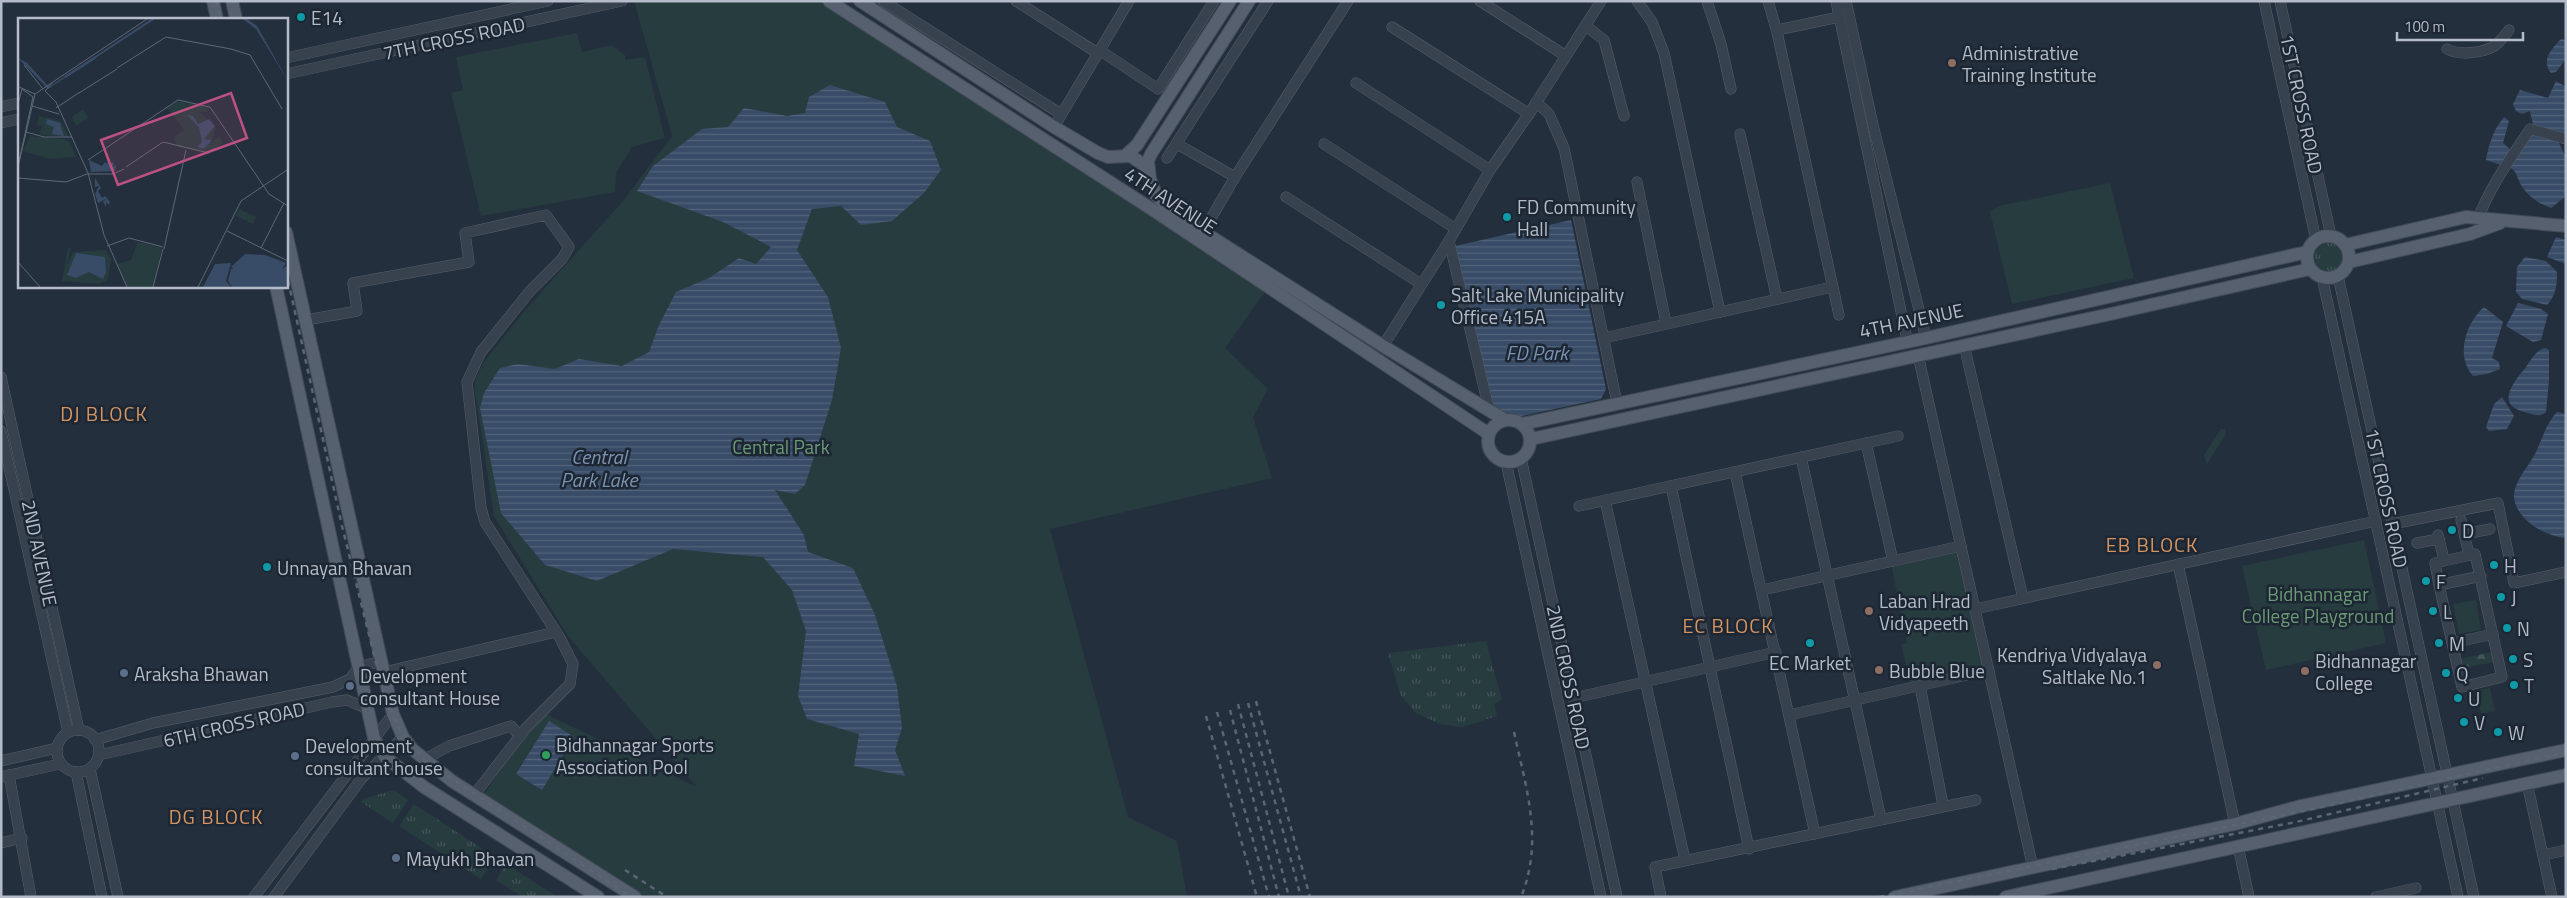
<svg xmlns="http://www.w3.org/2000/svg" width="2567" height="898" font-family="'Titillium Web',sans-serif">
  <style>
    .grass { fill: url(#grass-tufts) }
    .forest { fill: url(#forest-firs) }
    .green { fill: #263c3f }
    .water { fill: url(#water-rules) }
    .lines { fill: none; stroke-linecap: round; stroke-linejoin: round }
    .minor-casing { stroke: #565f6c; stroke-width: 11 }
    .major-casing { stroke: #414a57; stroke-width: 14 }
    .minor { stroke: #38414e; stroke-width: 10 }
    .major { stroke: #56606e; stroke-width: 12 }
    .rail { stroke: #5a6575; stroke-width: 2.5; stroke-dasharray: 5 5; stroke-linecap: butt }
    .culture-dot { fill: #0f9aa8; stroke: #1d2633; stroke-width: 2 }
    .education-dot { fill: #8d6e63; stroke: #1d2633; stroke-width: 2 }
    .service-dot { fill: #5c6f8a; stroke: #1d2633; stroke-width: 2 }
    .leisure-dot { fill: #2e9e5b; stroke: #1d2633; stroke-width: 2 }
    .labels { text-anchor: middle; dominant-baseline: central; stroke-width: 5; stroke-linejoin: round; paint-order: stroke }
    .poi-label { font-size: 19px; fill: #b4bcc9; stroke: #1d2633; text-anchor: start }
    .street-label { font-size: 19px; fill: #b4bcc9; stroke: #1d2633 }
    .park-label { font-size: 19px; fill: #6b9a76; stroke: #1d2633 }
    .water-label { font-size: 20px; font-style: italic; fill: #7c92b1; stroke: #1d2633 }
    .neighbourhood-label { font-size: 20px; letter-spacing: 1px; fill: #d59563; stroke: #1d2633 }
    .inset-river { fill: none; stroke: #394c67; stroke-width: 2.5 }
    .inset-road { fill: none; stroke: #5e6776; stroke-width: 1 }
    .view { fill: #bd5182; fill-opacity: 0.15; stroke: #bd5182; stroke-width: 2.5 }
    .inset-edge { fill: none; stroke: #b4bcc9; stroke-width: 2.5 }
  </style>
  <defs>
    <pattern id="grass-tufts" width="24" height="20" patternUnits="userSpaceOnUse" patternTransform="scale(1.25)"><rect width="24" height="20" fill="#263c3f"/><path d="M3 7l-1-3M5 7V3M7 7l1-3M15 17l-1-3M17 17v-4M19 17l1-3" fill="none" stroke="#435659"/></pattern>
    <pattern id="forest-firs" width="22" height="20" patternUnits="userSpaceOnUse" patternTransform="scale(1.25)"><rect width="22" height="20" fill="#263c3f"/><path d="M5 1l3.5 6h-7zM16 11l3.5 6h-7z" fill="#435659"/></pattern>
    <pattern id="water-rules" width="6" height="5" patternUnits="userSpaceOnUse" patternTransform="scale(1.25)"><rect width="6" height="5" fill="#394c67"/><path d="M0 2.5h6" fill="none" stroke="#53647b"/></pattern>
  </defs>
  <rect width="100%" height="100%" fill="#242f3e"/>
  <g class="grass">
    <circle cx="2328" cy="257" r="16"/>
    <polygon points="1486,641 1502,700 1494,704 1497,716 1462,727 1440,724 1416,713 1401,696 1388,653"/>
    <polygon points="394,790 408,800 393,823 361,802 363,799"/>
    <polygon points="414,804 495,857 481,879 399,826"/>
    <polygon points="506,864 557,897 523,897 496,880"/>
  </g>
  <polygon class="forest" points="2492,652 2494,662 2462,668 2460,659"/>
  <g class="green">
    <polygon points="634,1 821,1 1267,289 1225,348 1268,389 1253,417 1272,478 1050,529 1128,817 1177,841 1187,897 644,897 482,797 512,752 546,714 697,787 568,636 494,516 475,392 475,380 484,362 528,307 623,201 672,136"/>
    <polygon points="577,33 582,52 611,45 625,55 625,60 645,57 665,138 632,147 616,173 615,192 481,216 451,93 463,90 456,57"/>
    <polygon points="2110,183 2134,278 2012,304 1990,212 1999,206"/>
    <polygon points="2221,429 2225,429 2226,434 2207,464 2204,455"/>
    <polygon points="2364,540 2386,643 2266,670 2242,566"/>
    <polygon points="1959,548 1985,669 1911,685 1901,644 1907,643 1891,563"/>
    <polygon points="2476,600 2481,630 2459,634 2453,604"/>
    <polygon points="2490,688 2495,711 2481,714 2476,690"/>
  </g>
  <g class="water">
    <path d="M2561,39L2566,40V59L2556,72L2551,73C2541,59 2551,50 2561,39Z"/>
    <polygon points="2556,81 2566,87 2566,134 2533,125 2530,111 2522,114 2516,111 2513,104 2520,90 2548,98"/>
    <polygon points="830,85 885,102 897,127 930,141 941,170 924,193 892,221 861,225 841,206 812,209 797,250 828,297 841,348 832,400 805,485 795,494 775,490 804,535 808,552 853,568 875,615 897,686 902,728 895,750 905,776 854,766 859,734 807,719 798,696 806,631 792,590 763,557 673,549 597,581 545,565 501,513 480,408 484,393 500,368 518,364 555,369 579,359 622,366 649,352 659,325 676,292 709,278 739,258 756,264 771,247 723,222 637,191 653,166 702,129 728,127 744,108 787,116 805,113 809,97"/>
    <path d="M2504,117L2509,121L2503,143L2511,150L2501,165L2486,160C2489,144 2493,130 2504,117Z"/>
    <path d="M2531,133L2558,141L2566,158V196L2551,208C2539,204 2526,195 2520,183C2516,175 2517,171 2509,167Z"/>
    <polygon points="1571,220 1606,389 1601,399 1517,417 1508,415 1491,404 1455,246"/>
    <polygon points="2556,237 2566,240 2566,264 2547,257"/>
    <path d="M2525,257L2546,261L2557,272C2557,286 2556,295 2547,305L2522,299L2516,292L2517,267Z"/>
    <polygon points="2518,303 2541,309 2548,314 2541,340 2533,342 2506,326"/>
    <path d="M2484,307L2503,322L2492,358L2499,362L2500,369L2487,374L2473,376C2455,355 2466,323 2484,307Z"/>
    <path d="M2545,348L2549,350V380L2546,412C2541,417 2535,415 2528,413C2494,406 2512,384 2526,367C2531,360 2536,350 2545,348Z"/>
    <polygon points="2502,397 2514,416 2507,429 2489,431 2486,427 2494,404"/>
    <path d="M2557,412L2566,414V538C2543,537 2505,513 2516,486C2521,472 2534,460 2539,445C2545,432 2547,423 2557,412Z"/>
    <polygon points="549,721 574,737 542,790 516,774"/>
  </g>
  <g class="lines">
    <defs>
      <g id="minor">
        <polyline points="883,1 1061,114"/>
        <polyline points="1016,1 1099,54"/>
        <polyline points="1480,1 1566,56"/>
        <polyline points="1637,1 1652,22 1664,53 1720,312"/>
        <polyline points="1707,1 1721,44 1731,89"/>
        <polyline points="1768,1 1777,32 1839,315"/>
        <polyline points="1836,1 1907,340"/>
        <polyline points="1846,1 1873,125 1926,338"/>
        <polyline points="2264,1 2316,240"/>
        <polyline points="2280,1 2331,236"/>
        <polyline points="1586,26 1604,40 1624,116"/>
        <polyline points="1392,27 1529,114"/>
        <polyline points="1777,30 1839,17"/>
        <path d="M2447,49C2460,56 2488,53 2498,43C2502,39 2506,34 2509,30"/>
        <polyline points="1101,51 1158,89 1214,1"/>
        <polyline points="286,58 548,1"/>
        <polyline points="286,74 622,1"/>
        <polyline points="1356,83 1490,170"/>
        <polyline points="1536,102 1549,114 1564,148 1617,403"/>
        <polyline points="1,107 19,103"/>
        <polyline points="1,123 19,119"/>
        <polyline points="1054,127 1129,1"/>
        <polyline points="1740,134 1777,299"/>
        <polyline points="1177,144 1235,177"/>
        <polyline points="1324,144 1456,229"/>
        <polyline points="1167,158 1268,1"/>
        <polyline points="1637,182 1666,323"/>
        <polyline points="1286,197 1421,284"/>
        <path d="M2478,219C2490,186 2511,158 2530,129L2566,139"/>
        <polyline points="1203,232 1235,177 1348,1"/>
        <polyline points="1449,241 1489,409"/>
        <polyline points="2338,276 2474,897"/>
        <polyline points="2322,277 2458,897"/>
        <polyline points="306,320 357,311 353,283 469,262 465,233 546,215 569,247 562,259 530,291 497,332 481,352 467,382 481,508 485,522 560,638 573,664 570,684 526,728 474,795"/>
        <polyline points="1604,338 1832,287"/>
        <polyline points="1964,345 2023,598"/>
        <polyline points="1383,346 1449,241 1490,170 1529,114 1601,1"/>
        <polyline points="1918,355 2033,868"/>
        <polyline points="1,377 79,730"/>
        <polyline points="1,431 68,732"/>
        <polyline points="1866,443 1893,561"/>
        <polyline points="1801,457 1881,819"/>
        <polyline points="1521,458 1617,897"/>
        <polyline points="1506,462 1601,897"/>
        <polyline points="1735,472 1815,834"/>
        <polyline points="1671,486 1749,849"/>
        <polyline points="1605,500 1685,860"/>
        <polyline points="1579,506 1898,436"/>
        <polyline points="2461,520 2469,555"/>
        <polyline points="2392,524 2498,503 2514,583 2566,572"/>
        <polyline points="2465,534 2490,529"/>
        <polyline points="2438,535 2444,560"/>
        <polyline points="2417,543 2439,539"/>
        <polyline points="2178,564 2235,824"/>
        <polyline points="2439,585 2435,563 2475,554 2502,677 2462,687 2439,585 2481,576"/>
        <polyline points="1762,590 1961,546"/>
        <polyline points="1975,609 2376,521"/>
        <polyline points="2453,643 2493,634"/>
        <polyline points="384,672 556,632"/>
        <polyline points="1920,686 1943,805"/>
        <polyline points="1574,698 1776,652"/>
        <polyline points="1789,715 1989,670"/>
        <circle cx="78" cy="751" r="21"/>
        <polyline points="95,740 153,723 333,687 350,679 359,667 381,661"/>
        <polyline points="99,755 332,702 347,700 368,709"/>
        <polyline points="425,759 449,746 511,726 520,736"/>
        <polyline points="1,761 57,748"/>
        <polyline points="90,769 118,897"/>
        <polyline points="76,772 102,897"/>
        <polyline points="9,775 31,897"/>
        <polyline points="1,777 60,764"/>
        <polyline points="2527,783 2552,897"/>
        <polyline points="1,843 22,838"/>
        <polyline points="2238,846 2249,897"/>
        <polyline points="2543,855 2566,850"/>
        <polyline points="254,897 393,714"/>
        <polyline points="274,897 362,778 403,737"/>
        <polyline points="1661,897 1655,867 1976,800"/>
        <polyline points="2376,897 2416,888"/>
      </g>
      <g id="major">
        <polyline points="213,1 217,19"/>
        <polyline points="232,1 236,19"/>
        <polyline points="829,1 1150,208 1489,434"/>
        <polyline points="860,1 1054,127 1098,153 1108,157 1131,156 1148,168"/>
        <polyline points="1249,1 1151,154 1148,161 1150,179 1156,195 1169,210 1383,346 1505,420"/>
        <polyline points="1126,155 1137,145 1230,1"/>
        <polyline points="286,232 393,714 403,737 412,749 452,781 635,897"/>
        <circle cx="2328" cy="257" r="21"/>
        <polyline points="2345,245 2466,217 2566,226"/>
        <polyline points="2349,262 2470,234 2500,223"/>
        <polyline points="276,286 374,738 385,757 424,787 598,897"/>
        <circle cx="1509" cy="441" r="21"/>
        <polyline points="1522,424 1926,338 2307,252"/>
        <polyline points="1531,439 2106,315 2310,269"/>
        <polyline points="1895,897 2235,824 2301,806 2566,750"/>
        <polyline points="2006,897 2566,775"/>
      </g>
    </defs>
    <use href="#minor" class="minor-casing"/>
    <use href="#major" class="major-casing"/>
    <use href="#minor" class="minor"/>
    <use href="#major" class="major"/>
    <g class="rail">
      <polyline points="216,1 221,19"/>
      <polyline points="286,271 342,526 384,695 399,729 424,760 631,897"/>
      <polyline points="1256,701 1310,897"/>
      <polyline points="1248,703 1301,897"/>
      <polyline points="1238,704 1289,897"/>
      <polyline points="1230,710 1279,897"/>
      <polyline points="1217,712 1269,897"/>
      <polyline points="1206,716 1257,897"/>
      <path d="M1514,732C1526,788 1544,841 1521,897"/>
      <polyline points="2052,869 2296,822 2483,778"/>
      <polyline points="625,870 667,897"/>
      <polyline points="1879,897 2308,810 2566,752"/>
    </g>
  </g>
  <g class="culture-dot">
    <circle cx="301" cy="17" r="5"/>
    <circle cx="1507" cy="217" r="5"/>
    <circle cx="1441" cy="305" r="5"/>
    <circle cx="2452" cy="530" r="5"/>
    <circle cx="2494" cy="565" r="5"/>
    <circle cx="267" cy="567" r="5"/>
    <circle cx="2426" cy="581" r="5"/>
    <circle cx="2501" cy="597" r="5"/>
    <circle cx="2433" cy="611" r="5"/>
    <circle cx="2507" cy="628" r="5"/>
    <circle cx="1810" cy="643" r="5"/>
    <circle cx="2439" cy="643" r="5"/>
    <circle cx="2513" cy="659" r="5"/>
    <circle cx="2446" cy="673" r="5"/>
    <circle cx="2514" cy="685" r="5"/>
    <circle cx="2458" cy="698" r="5"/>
    <circle cx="2464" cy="722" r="5"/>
    <circle cx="2498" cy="732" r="5"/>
  </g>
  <g class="education-dot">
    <circle cx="1952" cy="63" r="5"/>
    <circle cx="1869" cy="611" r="5"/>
    <circle cx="2157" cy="665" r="5"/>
    <circle cx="1879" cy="670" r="5"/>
    <circle cx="2305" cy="671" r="5"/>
  </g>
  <g class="service-dot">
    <circle cx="124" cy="673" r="5"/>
    <circle cx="350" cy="686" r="5"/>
    <circle cx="295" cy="756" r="5"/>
    <circle cx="396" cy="858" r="5"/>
  </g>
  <circle class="leisure-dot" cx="546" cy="755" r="5"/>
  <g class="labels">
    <g class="poi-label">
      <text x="311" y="17">E14</text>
      <text x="1962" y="52">Administrative<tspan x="1962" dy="22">Training Institute</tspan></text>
      <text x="1517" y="206">FD Community<tspan x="1517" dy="22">Hall</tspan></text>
      <text x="1451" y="294">Salt Lake Municipality<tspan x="1451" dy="22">Office 415A</tspan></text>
      <text x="2462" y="530">D</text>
      <text x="2504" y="565">H</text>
      <text x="277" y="567">Unnayan Bhavan</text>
      <text x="2436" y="581">F</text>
      <text x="2511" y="597">J</text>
      <text x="1879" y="600">Laban Hrad<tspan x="1879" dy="22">Vidyapeeth</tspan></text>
      <text x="2443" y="611">L</text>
      <text x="2517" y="628">N</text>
      <text x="2449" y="643">M</text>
      <text x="2147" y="654" text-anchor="end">Kendriya Vidyalaya<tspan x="2147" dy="22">Saltlake No.1</tspan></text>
      <text x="2523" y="659">S</text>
      <text x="2315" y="660">Bidhannagar<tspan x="2315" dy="22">College</tspan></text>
      <text x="1810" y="662" text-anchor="middle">EC Market</text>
      <text x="1889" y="670">Bubble Blue</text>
      <text x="134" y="673">Araksha Bhawan</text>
      <text x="2456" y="673">Q</text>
      <text x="360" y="675">Development<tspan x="360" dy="22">consultant House</tspan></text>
      <text x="2524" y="685">T</text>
      <text x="2468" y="698">U</text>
      <text x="2474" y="722">V</text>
      <text x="2508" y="732">W</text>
      <text x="556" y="744">Bidhannagar Sports<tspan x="556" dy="22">Association Pool</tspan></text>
      <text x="305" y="745">Development<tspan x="305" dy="22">consultant house</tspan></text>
      <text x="406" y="858">Mayukh Bhavan</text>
    </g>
    <g class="street-label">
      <text transform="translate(454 38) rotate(-12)">7TH CROSS ROAD</text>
      <text transform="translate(2302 104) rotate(78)">1ST CROSS ROAD</text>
      <text transform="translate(1171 200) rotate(33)">4TH AVENUE</text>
      <text transform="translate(1911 320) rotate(-12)">4TH AVENUE</text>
      <text transform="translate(2387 498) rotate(78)">1ST CROSS ROAD</text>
      <text transform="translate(40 553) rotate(78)">2ND AVENUE</text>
      <text transform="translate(1569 677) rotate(78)">2ND CROSS ROAD</text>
      <text transform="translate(234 724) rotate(-13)">6TH CROSS ROAD</text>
    </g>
    <g class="park-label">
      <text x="781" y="446">Central Park</text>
      <text x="2318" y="593">Bidhannagar<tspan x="2318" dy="22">College Playground</tspan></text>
    </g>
    <g class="water-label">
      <text x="1537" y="352">FD Park</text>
      <text x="599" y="456">Central<tspan x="599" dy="23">Park Lake</tspan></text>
    </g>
    <g class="neighbourhood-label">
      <text x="104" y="413">DJ BLOCK</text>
      <text x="2152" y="544">EB BLOCK</text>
      <text x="1728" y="625">EC BLOCK</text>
      <text x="216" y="816">DG BLOCK</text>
    </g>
  </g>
  <g transform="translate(18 18)">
    <rect width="270" height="270" fill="#242f3e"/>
    <path d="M12,118L45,121L52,124L58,139L31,141L5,133Z" fill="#263c3f"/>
    <path d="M158,84H168V89L169,85L190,89L189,94H181L198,109L193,125L201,118L205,125L190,135L160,129L156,119L166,112L149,90ZM65,91L70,100L58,108L54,99ZM21,98L43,103L51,119L21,117L24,108L19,107ZM221,191L238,199L235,206L218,198ZM120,224L144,230L135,269H109L99,246L113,242ZM50,230H53L49,247L55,234L88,232L93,241L90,262L81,266L44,263Z" fill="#263c3f"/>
    <path d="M133,1H137L30,71L0,40L9,45L31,69ZM225,1H229L239,8L270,63L238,11ZM169,97L175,98L180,106L191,101L197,108L186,121L194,122L186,131L179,129L184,124L181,109ZM29,101L42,105L46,118L34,116L36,109L28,106ZM90,140L93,145L96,144L95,149L98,147L97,153L73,154L71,142L84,148L87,144L94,149L89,145ZM77,160L83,170L80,173L84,180L87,178L92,184L91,187L88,184V189L85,184L88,181L80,185L77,176L81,168L77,169ZM58,235L87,239L88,254L85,261L71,254L58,260L49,257ZM227,236L247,237L268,245L264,251L270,247V269H214L210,263L213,251H216L213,249ZM213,245L208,263L213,269H185L197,246Z" fill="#394c67"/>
    <path class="inset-river" d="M47,59L78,39"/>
    <path class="inset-road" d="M6,47L25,71M99,50L148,19L213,31L232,37L264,91M35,64L27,73L38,84L70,155L86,217L109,269M1,69L17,76M61,75L99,51M0,86L4,71L15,79L0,148M14,88L41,96M38,90L62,74M8,114L26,119H54M70,142L160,82L192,89L251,176L270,188M0,149L17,76L129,1M108,149L145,124L191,135M0,160L48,164L69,156H95L106,151M209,213L270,243M89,228L111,220L145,229M243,230L266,185M146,231L168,132M0,244L22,269M135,269L145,231M180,269L223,183L269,152"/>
    <path class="view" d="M213,75L229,120L100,167L83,122Z"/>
    <rect width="270" height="270" class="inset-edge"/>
  </g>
  <rect width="2567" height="898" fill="none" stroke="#b4bcc9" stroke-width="5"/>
  <path d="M2397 32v8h126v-8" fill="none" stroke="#b4bcc9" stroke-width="2.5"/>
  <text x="2404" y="32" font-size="15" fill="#b4bcc9" stroke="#1d2633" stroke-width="4" paint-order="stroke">100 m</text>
</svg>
